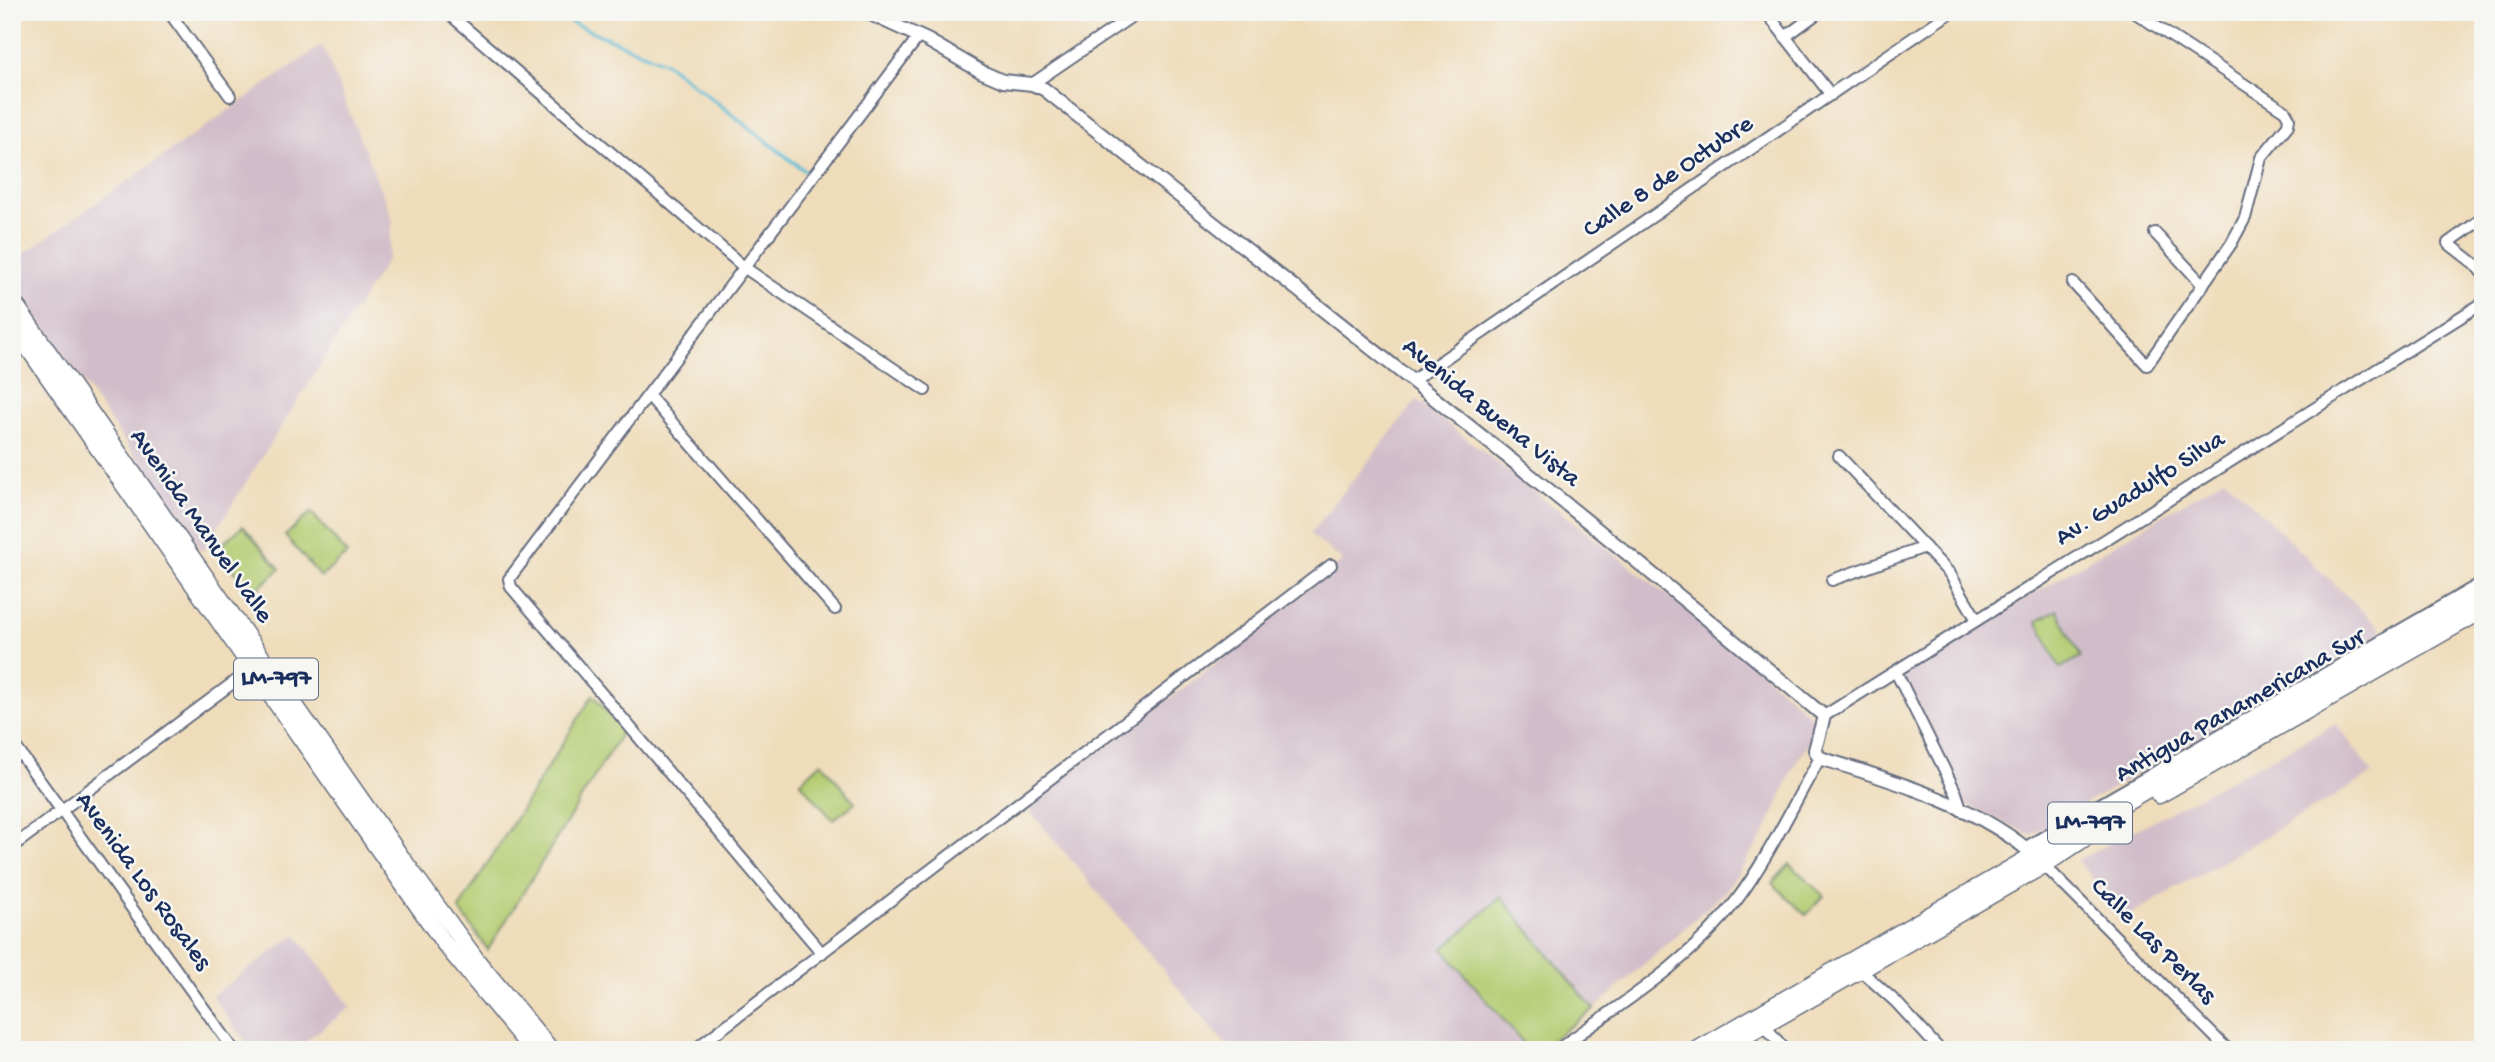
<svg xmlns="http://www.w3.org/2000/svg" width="2495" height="1062" font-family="'Gochi Hand',sans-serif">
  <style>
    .industrial { fill: #d1bdc9 }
    .green { fill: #b3cb70; stroke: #677d67; stroke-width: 2 }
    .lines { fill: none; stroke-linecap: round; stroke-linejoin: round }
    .stream { stroke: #57bad5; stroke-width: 3.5 }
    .minor-casing { stroke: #656c7e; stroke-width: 14 }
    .tertiary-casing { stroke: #656c7e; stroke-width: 16 }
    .primary-casing { stroke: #656c7e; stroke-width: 19 }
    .minor { stroke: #fff; stroke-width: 10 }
    .tertiary { stroke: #fff; stroke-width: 12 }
    .primary { stroke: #fff; stroke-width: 16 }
    .labels { text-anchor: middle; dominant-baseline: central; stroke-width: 5; stroke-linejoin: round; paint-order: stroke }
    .shield { fill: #f6f6f2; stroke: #5d6b8a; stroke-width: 2 }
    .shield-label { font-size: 24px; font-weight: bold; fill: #1b2f5e }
    .street-label { font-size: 26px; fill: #1b2f5e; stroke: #f6f6f2 }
  </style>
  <rect width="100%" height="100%" fill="#f6f6f2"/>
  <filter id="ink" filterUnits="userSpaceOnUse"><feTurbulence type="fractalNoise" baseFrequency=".0143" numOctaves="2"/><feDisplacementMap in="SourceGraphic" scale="14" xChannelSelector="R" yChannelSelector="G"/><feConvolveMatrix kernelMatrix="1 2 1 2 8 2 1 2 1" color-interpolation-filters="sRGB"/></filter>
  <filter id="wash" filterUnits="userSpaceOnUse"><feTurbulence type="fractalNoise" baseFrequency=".00686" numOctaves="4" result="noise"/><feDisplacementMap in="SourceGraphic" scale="28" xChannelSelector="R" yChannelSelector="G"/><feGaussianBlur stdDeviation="1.57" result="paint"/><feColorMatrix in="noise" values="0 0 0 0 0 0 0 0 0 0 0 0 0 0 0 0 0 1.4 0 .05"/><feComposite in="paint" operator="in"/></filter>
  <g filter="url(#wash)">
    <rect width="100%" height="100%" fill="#efdcba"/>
    <g class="industrial">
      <polygon points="322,45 393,220 388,258 202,552 12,281 12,262"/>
      <polygon points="1417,400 1735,648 1815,720 1816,733 1796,762 1766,831 1728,889 1594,1009 1501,897 1443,949 1529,1050 1230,1050 1025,805 1205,672 1343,561 1310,534"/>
      <polygon points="2225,478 2384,632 2031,835 1950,797 1949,783 1894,678"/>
      <polygon points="2336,724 2373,774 2127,917 2077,861"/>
      <polygon points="296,934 351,1007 294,1050 252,1050 212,996"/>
    </g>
    <g class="green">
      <polygon points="311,512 347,554 321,577 285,536"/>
      <polygon points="243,526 280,569 253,593 216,549"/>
      <polygon points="2057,610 2081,657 2060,668 2037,621"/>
      <polygon points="593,695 623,730 488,950 459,909"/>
      <polygon points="822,762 855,803 833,820 800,782"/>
      <polygon points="1790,864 1824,896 1806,915 1772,883"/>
      <polygon points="1501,897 1594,1009 1537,1050 1529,1050 1443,949"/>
    </g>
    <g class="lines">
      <polyline class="stream" points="546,12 666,63 810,175"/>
    </g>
  </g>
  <g filter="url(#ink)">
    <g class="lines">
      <defs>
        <g id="minor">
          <polyline points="169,12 230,96"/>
          <polyline points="447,12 745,268 925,390"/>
          <polyline points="1766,12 1831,95"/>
          <polyline points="1785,37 1819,12"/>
          <polyline points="1032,84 1138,12"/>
          <polyline points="2483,218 2448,243 2475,264 2483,274"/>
          <polyline points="2155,233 2203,285"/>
          <polyline points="2073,283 2147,365 2231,244 2245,218 2261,158 2288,125 2289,118 2285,111 2134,12"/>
          <polyline points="1412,381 1951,12"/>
          <polyline points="649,396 835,609"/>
          <polyline points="1839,456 1950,574 1977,620"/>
          <polyline points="1832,580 1925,547"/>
          <polyline points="1896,672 1956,793 1962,811"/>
          <polyline points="1824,716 2483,303"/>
          <polyline points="12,742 234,1050"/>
          <polyline points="12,847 257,665"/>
          <polyline points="2026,847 2483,582"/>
          <polyline points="2044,865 2228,1050"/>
          <polyline points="822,953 511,587 509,579 919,36"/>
          <polyline points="1860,970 1896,1002 1940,1050"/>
          <polyline points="1764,1025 1785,1050"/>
          <polyline points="694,1050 1331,565"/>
          <path d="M1557,1050C1619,1005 1689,963 1736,901C1769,857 1792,806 1820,758"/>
        </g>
        <path id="tertiary" d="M866,12L927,40L982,72L1003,81L1032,84L1044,89C1305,296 1569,502 1824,716L1815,750L1820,758C1892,780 1984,807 2039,860"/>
        <g id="primary">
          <polyline points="12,300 401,857 478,962 551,1050"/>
          <polyline points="12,325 444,943 532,1050"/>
          <polyline points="2159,795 2483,610"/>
          <polyline points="1697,1050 2483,595"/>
          <polyline points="1721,1050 2044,865 2094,832"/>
        </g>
      </defs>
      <use href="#minor" class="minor-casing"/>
      <use href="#tertiary" class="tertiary-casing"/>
      <use href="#primary" class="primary-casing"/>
      <use href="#minor" class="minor"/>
      <use href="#tertiary" class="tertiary"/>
      <use href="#primary" class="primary"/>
    </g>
  </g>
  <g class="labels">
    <g class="shield">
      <rect x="234" y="658.5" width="84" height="41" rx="5"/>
      <rect x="2048" y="802.5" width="84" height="41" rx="5"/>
    </g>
    <g class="shield-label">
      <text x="276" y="679">LM-797</text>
      <text x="2090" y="823">LM-797</text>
    </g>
    <g class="street-label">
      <text transform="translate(1669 178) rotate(-34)">Calle 8 de Octubre</text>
      <text transform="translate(1490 414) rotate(39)">Avenida Buena Vista</text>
      <text transform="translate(2141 490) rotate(-32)">Av. Guadulfo Silva</text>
      <text transform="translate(200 527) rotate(55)">Avenida Manuel Valle</text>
      <text transform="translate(2241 707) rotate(-30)">Antigua Panamericana Sur</text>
      <text transform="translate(142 882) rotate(54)">Avenida Los Rosales</text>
      <text transform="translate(2152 942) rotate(45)">Calle Las Perlas</text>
    </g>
  </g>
  <rect width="2495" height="1062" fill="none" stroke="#f6f6f2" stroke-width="42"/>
</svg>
